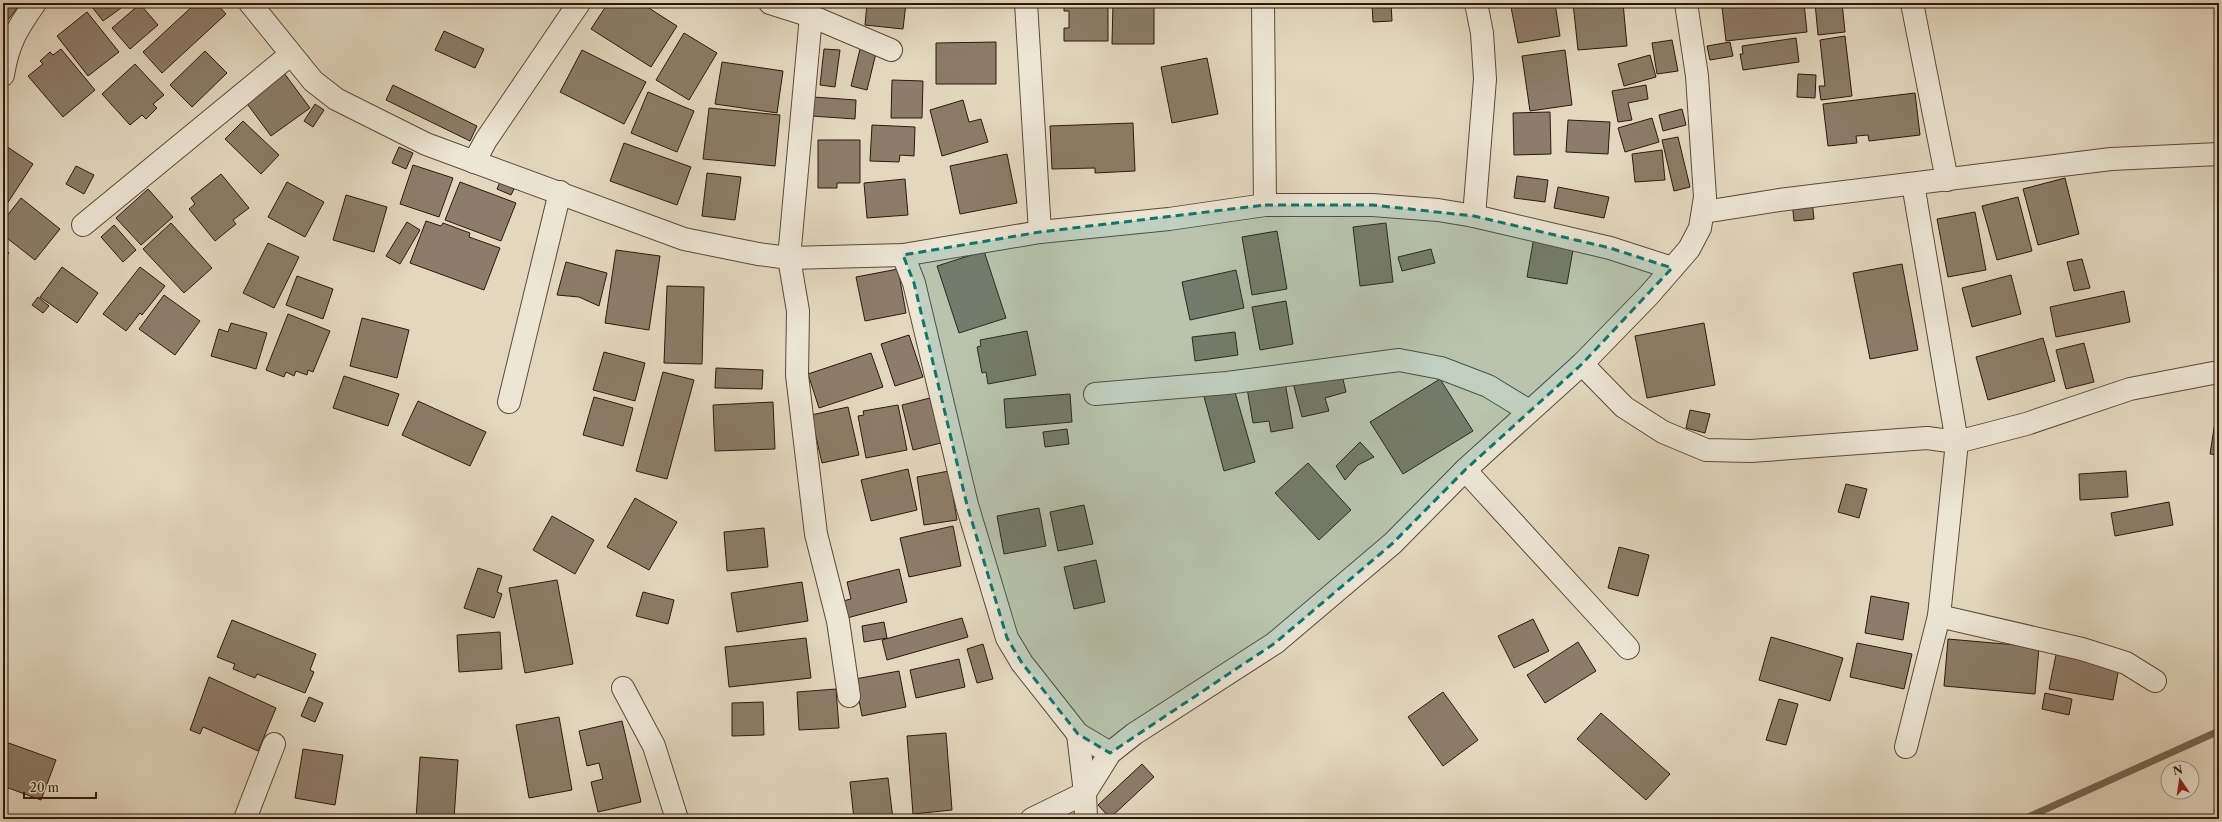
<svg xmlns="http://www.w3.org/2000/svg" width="2222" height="822" font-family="'Libre Caslon Text',serif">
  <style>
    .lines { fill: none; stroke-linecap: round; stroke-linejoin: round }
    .stream { stroke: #756453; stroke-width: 7 }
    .building { fill: #8c7c69; stroke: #2e180c }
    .minor-casing { stroke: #5b4839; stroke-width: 24 }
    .minor { stroke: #ede6d5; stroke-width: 22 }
    .marked { fill: #0f766e; fill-opacity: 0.2; stroke: #0f766e; stroke-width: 3; stroke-dasharray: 8 5; stroke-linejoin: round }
  </style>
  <rect width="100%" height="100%" fill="#e3d8bf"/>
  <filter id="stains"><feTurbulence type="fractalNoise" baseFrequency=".005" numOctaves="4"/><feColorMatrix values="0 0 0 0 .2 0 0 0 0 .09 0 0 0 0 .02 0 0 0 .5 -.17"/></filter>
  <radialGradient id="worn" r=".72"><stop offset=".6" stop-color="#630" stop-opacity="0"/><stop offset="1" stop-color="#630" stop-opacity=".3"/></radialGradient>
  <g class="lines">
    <polyline class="stream" points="2024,819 2219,731"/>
  </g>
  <g class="building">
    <polygon points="3,3 21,3 3,26"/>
    <polygon points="89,3 128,3 103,21"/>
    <polygon points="196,3 216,3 226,14 162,73 143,52"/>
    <polygon points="608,3 641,3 677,26 651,67 591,29"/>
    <polygon points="838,3 849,3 843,8"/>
    <polygon points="867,3 906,3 903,29 865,25"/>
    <polygon points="1064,3 1108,3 1108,41 1064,41 1064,28 1069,28 1069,11 1064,11"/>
    <polygon points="1113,3 1154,4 1154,44 1112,44"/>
    <polygon points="1372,3 1391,3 1392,21 1373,22"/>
    <polygon points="1537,3 1555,3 1560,36 1518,43 1511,7"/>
    <polygon points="1573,3 1623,3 1627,46 1578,50"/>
    <polygon points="1758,3 1804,3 1807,32 1726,41 1722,7"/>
    <polygon points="1815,3 1842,3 1845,32 1818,35"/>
    <polygon points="140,4 158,25 130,49 112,28"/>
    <polygon points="87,12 119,52 88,76 57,36"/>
    <polygon points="444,31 484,49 475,68 435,50"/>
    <polygon points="684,33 717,53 689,100 656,80"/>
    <polygon points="1845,36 1852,96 1821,100 1819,86 1825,86 1820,40"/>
    <polygon points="1796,38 1799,62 1743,70 1740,54 1743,54 1742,46"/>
    <polygon points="1672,40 1678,71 1657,74 1652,43"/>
    <polygon points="996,42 996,84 936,84 936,43"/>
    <polygon points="1730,42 1733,56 1710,60 1707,46"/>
    <polygon points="61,49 95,90 63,117 28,76 43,64 40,61 50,52 53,55"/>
    <polygon points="824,49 840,50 835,87 820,85"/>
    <polygon points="860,49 876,53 867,90 851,86"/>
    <polygon points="582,50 646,82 624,124 560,92"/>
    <polygon points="1565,50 1572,105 1530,111 1522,56"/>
    <polygon points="205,51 227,73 192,107 170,85"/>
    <polygon points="1650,55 1656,77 1624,86 1618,64"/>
    <polygon points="1207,58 1218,114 1172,123 1161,67"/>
    <polygon points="722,62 783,71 777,113 715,104"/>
    <polygon points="135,64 164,95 153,104 157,108 146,119 142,115 130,125 102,94"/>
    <polygon points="284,73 310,108 271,136 245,101"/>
    <polygon points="1798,74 1816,75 1815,98 1797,97"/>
    <polygon points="892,80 923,81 922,118 891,118"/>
    <polygon points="393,85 477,126 470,141 386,100"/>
    <polygon points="1646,85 1648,99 1628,103 1632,120 1618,122 1612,91"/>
    <polygon points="648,92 694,111 677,152 631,133"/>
    <polygon points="1915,93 1920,135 1869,141 1868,135 1856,136 1857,143 1828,146 1823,104"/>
    <polygon points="813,97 856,100 855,119 812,116"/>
    <polygon points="963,100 969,122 981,119 988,142 942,156 930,110"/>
    <polygon points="315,104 324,110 313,127 304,121"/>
    <polygon points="709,108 780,115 775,166 703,159"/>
    <polygon points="1682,109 1686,125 1663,131 1659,115"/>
    <polygon points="1550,112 1551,154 1514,155 1513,113"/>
    <polygon points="1652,118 1659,142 1625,152 1618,128"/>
    <polygon points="1568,120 1610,122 1608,154 1566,152"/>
    <polygon points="243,121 279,155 261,174 225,139"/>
    <polygon points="1133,123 1135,171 1095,173 1095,168 1052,169 1050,126"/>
    <polygon points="872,125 915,127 914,156 900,155 899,162 870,161"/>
    <polygon points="1678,137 1690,187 1674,191 1662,140"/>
    <polygon points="818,140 860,140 860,183 837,183 837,188 818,188"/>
    <polygon points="624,143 691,167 677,205 610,181"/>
    <polygon points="3,144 33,164 3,210"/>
    <polygon points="399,147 413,153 406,169 392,163"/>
    <polygon points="1662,150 1665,180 1635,182 1632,154"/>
    <polygon points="1007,154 1017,203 960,214 950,166"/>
    <polygon points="413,165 453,178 439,217 400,204"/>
    <polygon points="76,166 94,175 84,194 66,184"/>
    <polygon points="707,173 741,177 735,220 702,216"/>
    <polygon points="221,174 249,208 233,220 236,224 215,241 189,209 195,204 191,198"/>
    <polygon points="1517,176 1548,180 1545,202 1514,198"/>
    <polygon points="2065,178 2079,234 2038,245 2023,189"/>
    <polygon points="905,179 908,215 867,218 864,183"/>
    <polygon points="287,182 324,202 305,237 268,217"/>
    <polygon points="460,182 516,203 501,241 445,220"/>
    <polygon points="500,182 514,189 511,195 497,189"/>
    <polygon points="1558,187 1609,197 1604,218 1554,208"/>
    <polygon points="148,189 173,217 141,245 116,218"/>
    <polygon points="346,195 387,207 374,252 333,240"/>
    <polygon points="2018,197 2032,251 1997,260 1982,206"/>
    <polygon points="21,198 60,229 35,260 3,235 3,221"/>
    <polygon points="1812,200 1814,219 1794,221 1792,202"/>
    <polygon points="1975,212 1986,270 1948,277 1937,219"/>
    <polygon points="426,221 441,226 443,223 470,233 469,237 500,248 484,290 410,263"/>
    <polygon points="407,222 420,230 400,264 386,256"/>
    <polygon points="171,223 212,268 184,293 143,249"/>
    <polygon points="1386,223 1393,282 1360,286 1353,227"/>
    <polygon points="114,225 136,250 123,262 101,237"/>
    <polygon points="1277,231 1287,289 1252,295 1242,237"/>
    <polygon points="1534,237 1574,244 1567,284 1527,277"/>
    <polygon points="268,243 299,257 274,308 243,293"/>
    <polygon points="3,248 9,253 3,260"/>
    <polygon points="1431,249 1435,263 1402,271 1398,257"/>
    <polygon points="616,250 660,256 649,330 605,323"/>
    <polygon points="984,251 1006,318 959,333 937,266"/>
    <polygon points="2082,259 2090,288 2074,291 2067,262"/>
    <polygon points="566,262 607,273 599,306 579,297 557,295"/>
    <polygon points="1902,264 1918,350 1870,359 1853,273"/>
    <polygon points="62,267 98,293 77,323 40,297"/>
    <polygon points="140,267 165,286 142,315 140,313 126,331 103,314"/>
    <polygon points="898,269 906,313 865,321 856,277"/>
    <polygon points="1236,270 1244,308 1190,320 1182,282"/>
    <polygon points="2011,275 2021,314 1972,327 1962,288"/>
    <polygon points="297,276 333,289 323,319 286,305"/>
    <polygon points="667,286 704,287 702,364 664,363"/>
    <polygon points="2124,291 2130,322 2056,337 2050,307"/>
    <polygon points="164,295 200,321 175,355 139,329"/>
    <polygon points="38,297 49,306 43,313 32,305"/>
    <polygon points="1286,301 1293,344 1260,350 1252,307"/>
    <polygon points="288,314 330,331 313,372 308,370 307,375 296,371 294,376 286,372 284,377 266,370"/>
    <polygon points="362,318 409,330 397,378 350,366"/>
    <polygon points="231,323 267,333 256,369 211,356 219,329 228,332"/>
    <polygon points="1704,323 1715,385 1647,398 1635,336"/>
    <polygon points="1027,331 1036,375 988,384 986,372 982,373 977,347 981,346 980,340"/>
    <polygon points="1235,332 1238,355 1195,361 1192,337"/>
    <polygon points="909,335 923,377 895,386 881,344"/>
    <polygon points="2043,338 2055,381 1988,400 1976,357"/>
    <polygon points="2084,343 2094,382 2066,389 2056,350"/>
    <polygon points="604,352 645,363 635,401 593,390"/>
    <polygon points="871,353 883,387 819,408 808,374"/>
    <polygon points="716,368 763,370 762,389 715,388"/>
    <polygon points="1341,371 1346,392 1325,398 1329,411 1302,417 1293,383"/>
    <polygon points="663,372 694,380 667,479 636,471"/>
    <polygon points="344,376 399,394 388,426 333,408"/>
    <polygon points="1440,379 1473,431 1403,474 1370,422"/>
    <polygon points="1285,382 1293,428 1271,432 1269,421 1253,423 1247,388"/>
    <polygon points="1233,385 1255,462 1224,471 1203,393"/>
    <polygon points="1070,394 1072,422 1006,428 1004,399"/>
    <polygon points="594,397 633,408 623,446 583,435"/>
    <polygon points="930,398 941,443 913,450 902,405"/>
    <polygon points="418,401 486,432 470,466 402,435"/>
    <polygon points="773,402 775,449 715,451 713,405"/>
    <polygon points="2218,403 2219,403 2219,455 2210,454"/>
    <polygon points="898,405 907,450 866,458 858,416 864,415 863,411"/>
    <polygon points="848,407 859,455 822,463 811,415"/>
    <polygon points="1690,410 1710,414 1705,433 1686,428"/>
    <polygon points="1067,429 1069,444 1045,447 1043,432"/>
    <polygon points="1360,442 1374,457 1358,465 1345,480 1336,466"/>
    <polygon points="1308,463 1351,510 1319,540 1275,493"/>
    <polygon points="908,469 917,510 871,521 861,480"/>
    <polygon points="949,471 957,520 924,525 917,477"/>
    <polygon points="2126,471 2128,497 2080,500 2079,474"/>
    <polygon points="1846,484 1867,489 1859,518 1838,512"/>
    <polygon points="635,498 677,522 649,570 607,547"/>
    <polygon points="2169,502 2173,525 2115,536 2111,513"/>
    <polygon points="1084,505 1093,544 1058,551 1050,512"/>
    <polygon points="1039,508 1046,546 1004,554 997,516"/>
    <polygon points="552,516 594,540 575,574 533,550"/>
    <polygon points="953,526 961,566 909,577 900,538"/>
    <polygon points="764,528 768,567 727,571 724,532"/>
    <polygon points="1619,547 1649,555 1638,596 1608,588"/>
    <polygon points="1096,560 1105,602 1074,609 1064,567"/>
    <polygon points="478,568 502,576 497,592 502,594 494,618 464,608"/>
    <polygon points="899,569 907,602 847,618 843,601 851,599 847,582"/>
    <polygon points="557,580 573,664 525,673 509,588"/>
    <polygon points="802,582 808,621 737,632 731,593"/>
    <polygon points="643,592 674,600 668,624 636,616"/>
    <polygon points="1871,596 1909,603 1903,640 1865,633"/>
    <polygon points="962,618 968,637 887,660 882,640"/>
    <polygon points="1533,619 1549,651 1514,668 1498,636"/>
    <polygon points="232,620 316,654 310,670 314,672 305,693 257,674 255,678 233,669 235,664 217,657"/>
    <polygon points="884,622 887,638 864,642 862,626"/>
    <polygon points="500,632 502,669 459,672 457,635"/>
    <polygon points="1771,637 1843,658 1830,701 1759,680"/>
    <polygon points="806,638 811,678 729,687 725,647"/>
    <polygon points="1948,639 2039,647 2035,694 1944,686"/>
    <polygon points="1578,642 1596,671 1545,703 1527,675"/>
    <polygon points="1857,643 1912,654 1904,689 1850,677"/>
    <polygon points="983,644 993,679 977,683 967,649"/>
    <polygon points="2057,650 2120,662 2113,700 2049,689"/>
    <polygon points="959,659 965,687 916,698 910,670"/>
    <polygon points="899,671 906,707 862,716 855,679"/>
    <polygon points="209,677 276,708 258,751 203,727 200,734 190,730"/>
    <polygon points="836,689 839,728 799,730 797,692"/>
    <polygon points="1443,692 1478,740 1443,766 1408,717"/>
    <polygon points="2045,693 2072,699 2069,715 2042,709"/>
    <polygon points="309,697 323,703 315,722 301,716"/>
    <polygon points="1779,699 1798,704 1786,745 1766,740"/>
    <polygon points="763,702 764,735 732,736 732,703"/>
    <polygon points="1601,713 1670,774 1646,800 1577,739"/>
    <polygon points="559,717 572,790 529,798 516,725"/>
    <polygon points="622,721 641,802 598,812 591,782 603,779 599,763 587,766 579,731"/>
    <polygon points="946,733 952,810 913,814 907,736"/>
    <polygon points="3,741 56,760 41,800 3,786"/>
    <polygon points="303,749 343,755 335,805 295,798"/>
    <polygon points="420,757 458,760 454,819 416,819"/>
    <polygon points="1142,764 1154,777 1110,818 1098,805"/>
    <polygon points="888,778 893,819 854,819 850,782"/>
  </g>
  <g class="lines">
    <defs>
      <g id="minor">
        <polyline points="250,3 313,81 336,99 426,144 684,239 758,254 789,258 903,255 1040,232 1169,219 1265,205 1372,205 1438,210 1474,216 1610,248 1672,268"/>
        <polyline points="770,3 811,16 891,50"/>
        <polyline points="1026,3 1040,232"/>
        <polyline points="1263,3 1265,205"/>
        <polyline points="1912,3 1947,180"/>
        <polyline points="811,16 789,258 798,311 797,375 816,534 838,621 849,696"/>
        <path d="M3,75C8,43 17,29 35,3"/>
        <polyline points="474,162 486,140 579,3"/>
        <polyline points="1704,212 1779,200 2111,159 2219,154"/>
        <polyline points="1474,216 1485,79 1482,33 1476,3"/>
        <polyline points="83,225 290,55"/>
        <polyline points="903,255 914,283 967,505 1007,638 1022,663 1078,734 1110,753"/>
        <polyline points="1582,364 1624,407 1663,432 1706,450 1751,451 1927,438 1957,442 2026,424 2130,389 2213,373"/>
        <polyline points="1095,394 1227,383 1399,360 1441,368 1488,386 1529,411"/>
        <polyline points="509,402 560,192"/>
        <polyline points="1465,470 1628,648"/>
        <polyline points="1939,616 2082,649 2126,663 2155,681"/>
        <polyline points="623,688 654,746 677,819"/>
        <polyline points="1906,747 1939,616 1957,442 1913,184"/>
        <polyline points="245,819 274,744"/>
        <polyline points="1032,819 1085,793 1078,734"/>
        <polyline points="1086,819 1085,793 1110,753 1134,734 1275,643 1393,543 1465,470 1582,364 1649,295 1689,249 1700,228 1705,197 1697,76 1686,3"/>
      </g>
    </defs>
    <use href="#minor" class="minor-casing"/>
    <use href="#minor" class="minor"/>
  </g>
  <path class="marked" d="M1265,205H1372L1474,216L1610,248L1672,268L1582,364L1465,470L1393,543L1275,643L1110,753L1078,734L1022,663L1007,638L967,505L914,283L903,255L1040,232Z"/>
  <rect width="2222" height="822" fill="none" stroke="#e3d8bf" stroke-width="16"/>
  <rect x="4" y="4" width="2214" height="814" fill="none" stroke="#2e180c" stroke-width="2"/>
  <rect x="8" y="8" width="2206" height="806" fill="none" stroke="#2e180c"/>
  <g transform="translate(2180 780) rotate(347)"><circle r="19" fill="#ede6d5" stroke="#a19485"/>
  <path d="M0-3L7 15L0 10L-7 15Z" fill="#8f2418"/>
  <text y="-6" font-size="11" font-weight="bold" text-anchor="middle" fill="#2e180c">N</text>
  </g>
  <path d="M24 792v6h72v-6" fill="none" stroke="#2e180c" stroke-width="2"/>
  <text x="30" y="792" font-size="12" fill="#2e180c" stroke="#ede6d5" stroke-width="3" paint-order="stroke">20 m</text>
  <rect width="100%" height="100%" filter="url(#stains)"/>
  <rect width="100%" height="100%" fill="url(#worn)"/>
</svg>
